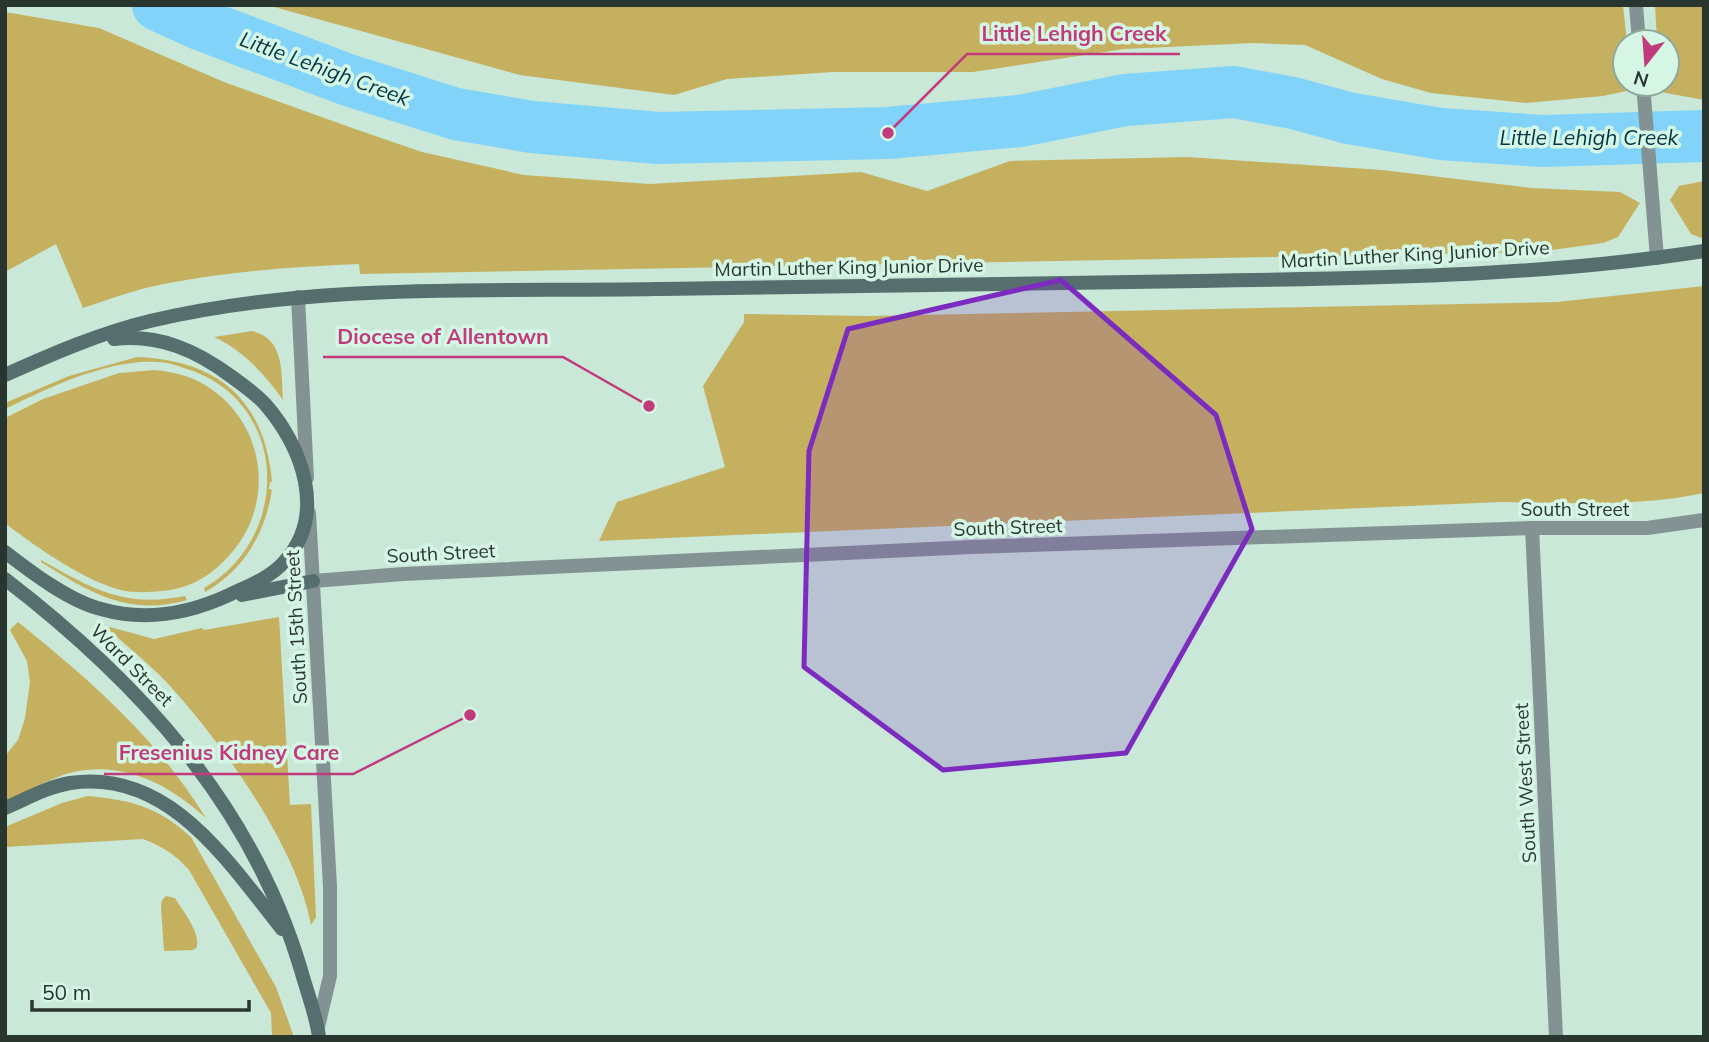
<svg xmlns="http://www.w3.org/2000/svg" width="1709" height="1042" font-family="Mulish,sans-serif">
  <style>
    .green { fill: #c5b060 }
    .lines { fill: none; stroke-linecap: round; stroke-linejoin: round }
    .river { stroke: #81d3f9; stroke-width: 52 }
    .minor { stroke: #839393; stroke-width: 14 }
    .tertiary { stroke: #839393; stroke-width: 14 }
    .secondary { stroke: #576e6e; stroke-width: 14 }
    .marked { fill: #7b2cbf; fill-opacity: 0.2; stroke: #7b2cbf; stroke-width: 5; stroke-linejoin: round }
    .labels { text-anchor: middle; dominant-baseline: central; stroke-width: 7; stroke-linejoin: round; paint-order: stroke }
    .street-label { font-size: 19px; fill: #29362f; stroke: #d6f6e5 }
    .water-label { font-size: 21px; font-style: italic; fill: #013548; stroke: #d6f6e5 }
    .leader { fill: none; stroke: #c03a7c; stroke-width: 2.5 }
    .callout-dot { fill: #c03a7c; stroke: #d6f6e5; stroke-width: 2.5 }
    .callout-label { font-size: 21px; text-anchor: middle; font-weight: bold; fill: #c03a7c; stroke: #d6f6e5; stroke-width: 7; stroke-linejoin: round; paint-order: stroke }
  </style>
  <rect width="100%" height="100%" fill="#c9e8d8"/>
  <g class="green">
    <polygon points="267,5 1623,5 1627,42 1625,42 1625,84 1630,84 1631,90 1603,96 1526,103 1431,93 1382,79 1305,45 1254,43 1124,49 973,72 833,72 727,79 674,95 520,75"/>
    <polygon points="1655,5 1704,5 1704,100 1661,92 1661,84 1667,84 1667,42 1657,42"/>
    <path d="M5,12L99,28L224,82L355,129L422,152L524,175L650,184L861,172L927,191L1010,161L1187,157L1382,170L1532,188L1620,192L1640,203L1618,237L1603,243L1537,252L360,274L359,264C289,267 218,272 150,287C128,292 105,301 83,308L56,244L5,272Z"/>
    <polygon points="1704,181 1704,239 1691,234 1670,200 1679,186"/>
    <path d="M1704,286V493C1638,507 1568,503 1501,502L599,541L617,502L725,467L703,386L744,322V314L868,316L1557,302Z"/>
    <path d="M252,331C285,339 281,372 283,400C265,375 243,350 214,337Z"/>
    <path d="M137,357C218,360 265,400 272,482H270L269,489L272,490C265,534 244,570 205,592L204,588C290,539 290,407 193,371C181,367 169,362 157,362C108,359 48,388 5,409V403L69,376Z"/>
    <path d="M155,370C172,372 189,375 205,385C269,424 277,511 223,562C206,579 186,589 162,591C150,592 137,593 125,591C87,583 36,547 5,523V418L43,399L119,373Z"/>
    <path d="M41,560C93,589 124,608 185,596L187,600C128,617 89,592 41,562Z"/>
    <path d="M279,617L290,805L311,804L316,917L311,925C297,847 224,746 171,687C152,666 129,648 108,629L110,627L154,639L202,628L204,630Z"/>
    <path d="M18,622C92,682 155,736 206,818C169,785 126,761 74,772C53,776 26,793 5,803V756L18,740L25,718L30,682L27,661L10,630Z"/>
    <path d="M88,796C132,800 158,807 191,837L276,987L294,1037H272L271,1013L189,870C176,855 162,846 143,839L5,847V827L62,803Z"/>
    <path d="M166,896L175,898C183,911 200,932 197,947L193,950L164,951L161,907L162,900Z"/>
  </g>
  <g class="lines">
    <polyline class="river" points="158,5 202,25 348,80 456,114 532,127 658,138 888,133 1020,121 1125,100 1234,92 1293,103 1348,118 1441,134 1543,141 1704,136"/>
    <g class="minor">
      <polyline points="1636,5 1639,42"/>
      <polyline points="1643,84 1657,258"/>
      <polyline points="1532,528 1556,1037"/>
      <polyline points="313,581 403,574 972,547 1532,528 1647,528 1704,520"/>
    </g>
    <g class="tertiary">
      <polyline points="298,297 307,478"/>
      <polyline points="309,513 330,886 330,976 318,1027"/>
    </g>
    <g class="secondary">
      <path d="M5,375C52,354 100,333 150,321C315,282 487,292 655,289C836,287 1017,284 1197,281C1366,278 1537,277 1704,251"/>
      <path d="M5,552C31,572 69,601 101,609C146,622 188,614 229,595C248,586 270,578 284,562C328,515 302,446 265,404C256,394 243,385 232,377C196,350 159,334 114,339"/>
      <path d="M5,579C139,682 252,805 301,970C307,992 316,1014 319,1037"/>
      <polyline points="242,595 313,581"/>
      <path d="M5,808C26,799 47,787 70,783C169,768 228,862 282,929"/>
    </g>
  </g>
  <path class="marked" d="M1061,280L1216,415L1252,529L1126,753L943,770L804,667L809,451L848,329Z"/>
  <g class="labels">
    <g class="street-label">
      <text transform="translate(1415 254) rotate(-3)">Martin Luther King Junior Drive</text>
      <text transform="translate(849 267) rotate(-1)">Martin Luther King Junior Drive</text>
      <text x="1575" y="509">South Street</text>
      <text transform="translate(1008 527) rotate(-2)">South Street</text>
      <text transform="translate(441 553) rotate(-3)">South Street</text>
      <text transform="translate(296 627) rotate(-93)">South 15th Street</text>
      <text transform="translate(132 665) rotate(45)">Ward Street</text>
      <text transform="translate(1525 783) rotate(-93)">South West Street</text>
    </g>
    <g class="water-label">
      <text transform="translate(325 68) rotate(20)">Little Lehigh Creek</text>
      <text x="1589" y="137">Little Lehigh Creek</text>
    </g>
  </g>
  <path class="leader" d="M888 133L967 54H1180M649 406L563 357H323M470 715L353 774H104"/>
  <g class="callout-dot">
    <circle cx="888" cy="133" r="7"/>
    <circle cx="649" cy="406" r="7"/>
    <circle cx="470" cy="715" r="7"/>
  </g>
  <g class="callout-label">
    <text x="1074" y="41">Little Lehigh Creek</text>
    <text x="443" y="344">Diocese of Allentown</text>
    <text x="229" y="760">Fresenius Kidney Care</text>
  </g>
  <rect width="1709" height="1042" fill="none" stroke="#29362f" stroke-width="14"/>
  <g transform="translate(1646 63) rotate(197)"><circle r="33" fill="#d6f6e5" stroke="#91a99c" stroke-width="2"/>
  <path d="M0-5L12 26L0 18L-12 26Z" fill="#c03a7c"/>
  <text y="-10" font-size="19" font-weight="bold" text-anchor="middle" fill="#29362f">N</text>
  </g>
  <path d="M32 1000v10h217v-10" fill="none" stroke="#29362f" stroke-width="3.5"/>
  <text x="42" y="1000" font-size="21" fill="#29362f" stroke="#d6f6e5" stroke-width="5" paint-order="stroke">50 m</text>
</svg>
